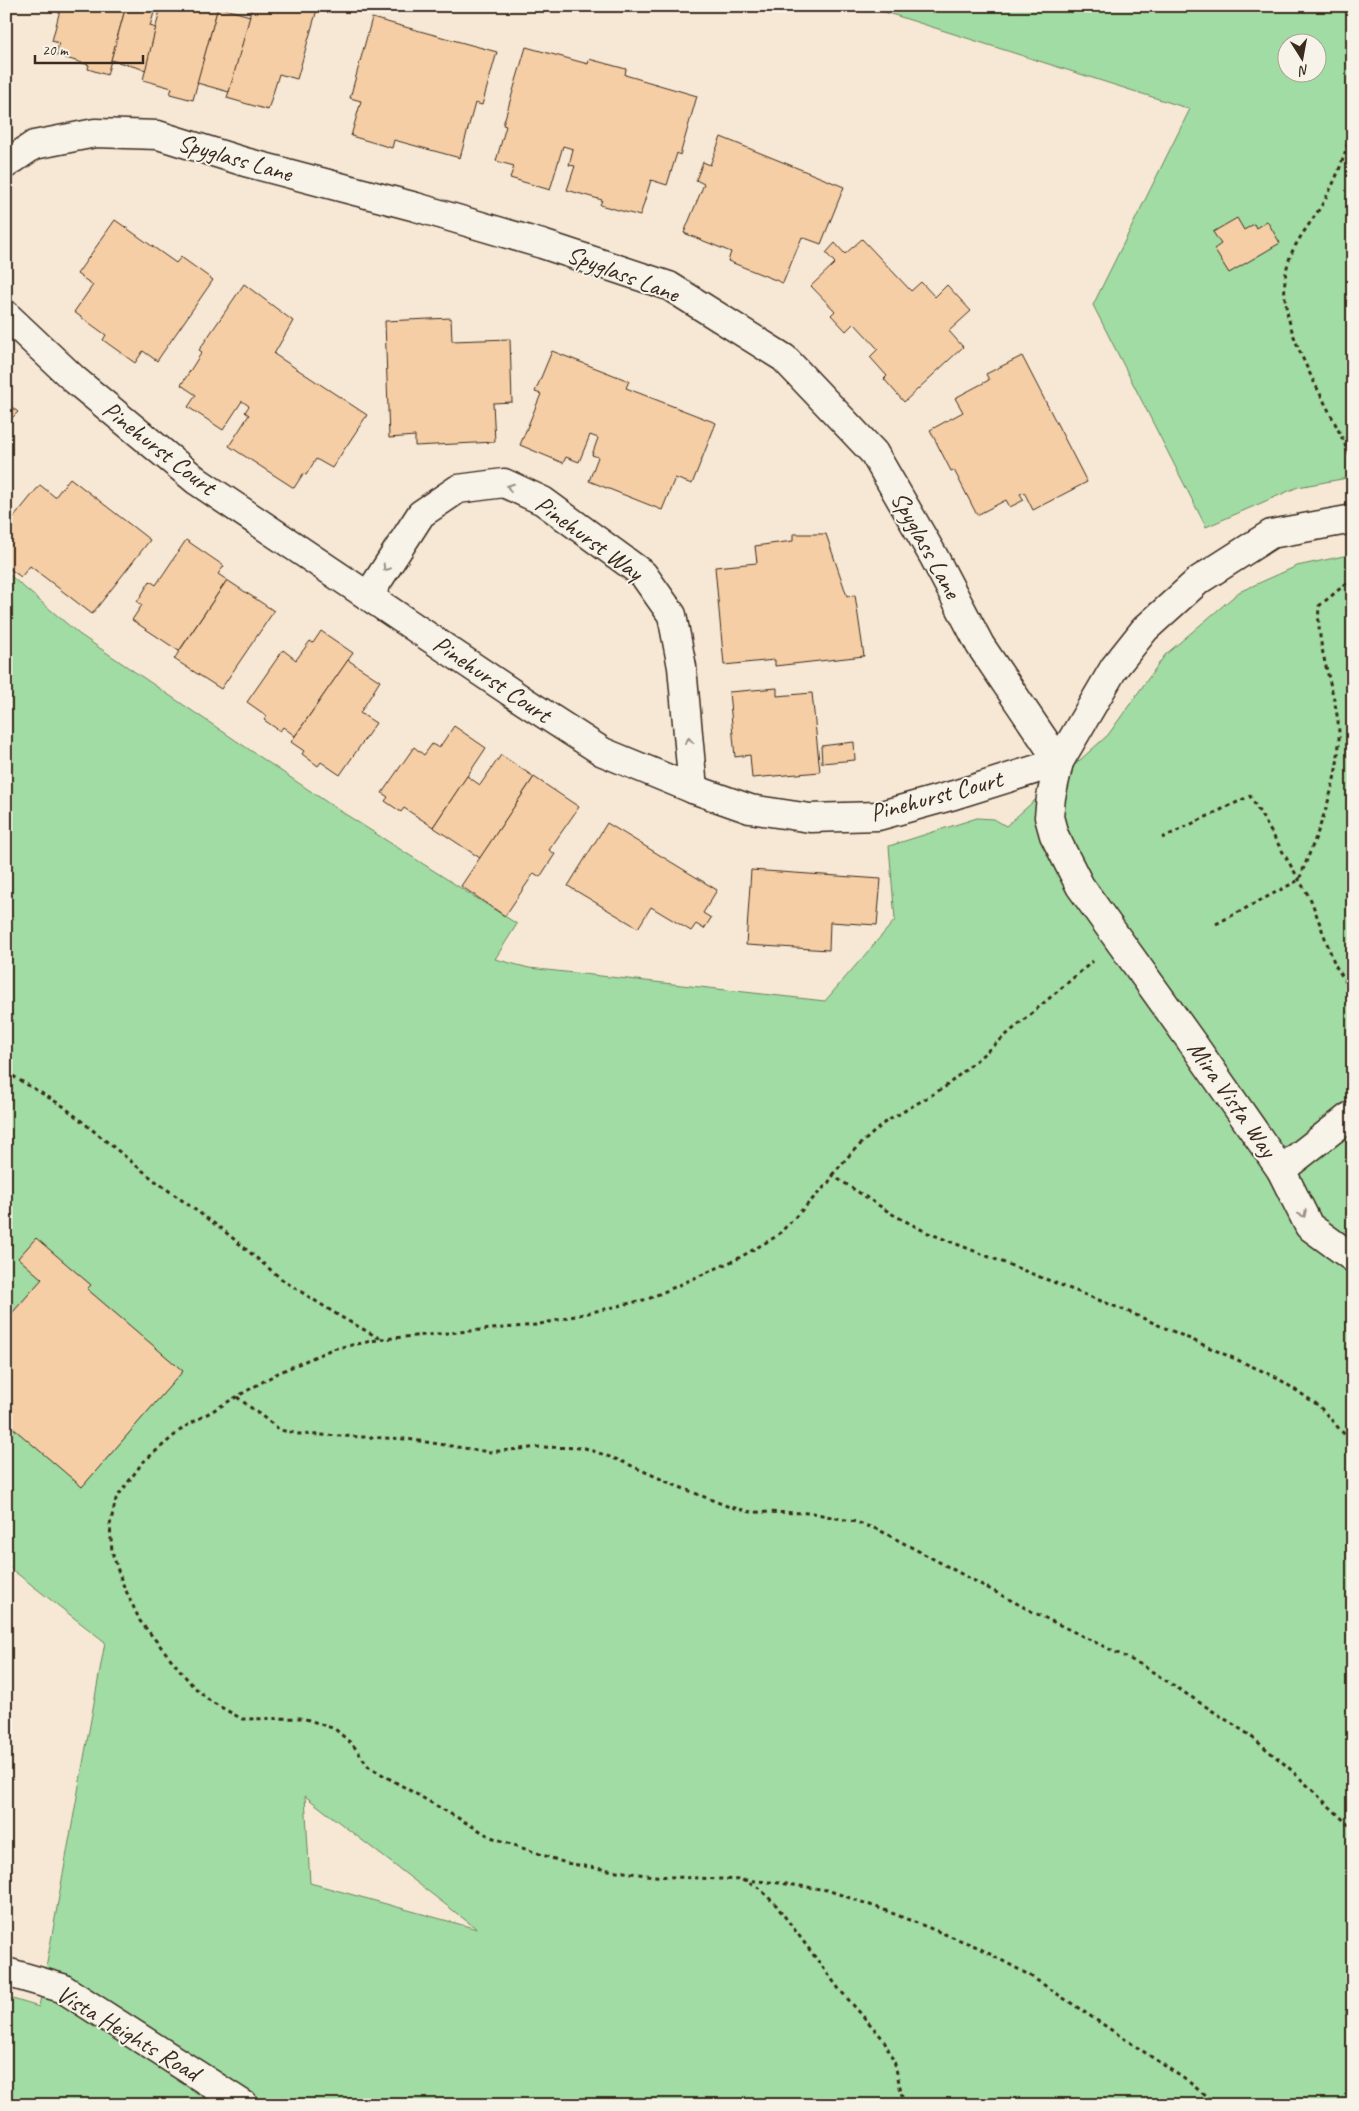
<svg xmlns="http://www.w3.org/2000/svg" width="1359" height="2111" font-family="Caveat,sans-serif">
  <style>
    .green { fill: #a0dca3; stroke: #6e8360; fill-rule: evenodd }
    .building { fill: #f5cea5; stroke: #3b2a1e }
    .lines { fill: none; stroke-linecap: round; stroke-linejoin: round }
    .minor-casing { stroke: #3b2a1e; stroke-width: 31 }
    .path { stroke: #3b2a1e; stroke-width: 3; stroke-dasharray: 4 4; stroke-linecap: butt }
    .minor { stroke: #f7f3e8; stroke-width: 28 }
    .oneway { stroke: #998e83 }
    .labels { text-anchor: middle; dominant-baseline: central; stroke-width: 4; stroke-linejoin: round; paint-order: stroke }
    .street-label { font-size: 25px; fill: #3b2a1e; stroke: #f7f3e8 }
  </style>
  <rect width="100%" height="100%" fill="#f6e8d4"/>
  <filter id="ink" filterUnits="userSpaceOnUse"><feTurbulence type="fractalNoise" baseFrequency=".02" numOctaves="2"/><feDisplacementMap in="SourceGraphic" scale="10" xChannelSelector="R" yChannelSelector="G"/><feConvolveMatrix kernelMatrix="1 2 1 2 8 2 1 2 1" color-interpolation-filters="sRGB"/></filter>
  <g filter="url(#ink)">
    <g class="green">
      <path d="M866,6H1353V477L1298,487L1206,527L1093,305L1190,109ZM1286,42H1316V72H1286Z"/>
      <path d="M1353,554V2105H6V1997L39,2007L105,1642L6,1565V572L79,634L331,805L517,924L495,959L529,968L825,1001L895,920L889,846L977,818L994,819L1006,826L1108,735L1165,655L1239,592L1297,566ZM305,1796L477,1929L310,1883Z"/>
    </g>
    <g class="building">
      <polygon points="61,6 126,6 107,75 88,69 89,65 56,55 59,43 52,41"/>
      <polygon points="126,6 156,6 150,26 156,28 146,70 111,60"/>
      <polygon points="161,6 178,6 193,10 194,6 218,7 193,100 170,94 172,88 143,80"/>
      <polygon points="252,6 318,6 297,79 279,74 268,110 227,98"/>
      <polygon points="218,7 250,16 229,92 197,83"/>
      <polygon points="372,18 497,52 482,105 475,103 460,158 394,140 392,148 351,136 361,101 350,98"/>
      <polygon points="526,47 588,64 589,59 626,69 625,75 697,96 680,155 677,153 667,185 651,180 640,216 600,205 602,200 567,190 575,166 569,165 573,149 563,146 550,190 510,178 514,166 496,161 506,126 503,125"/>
      <polygon points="721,137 844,187 821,244 802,237 783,283 728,261 731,252 684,233 704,184 696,180 703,162 710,165"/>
      <polygon points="1237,218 1244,230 1254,224 1256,228 1267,221 1280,243 1229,273 1214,249 1221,244 1213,232"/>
      <polygon points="115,220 176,263 181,257 213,280 157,361 143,351 135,363 103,340 106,335 74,312 93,285 77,274"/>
      <polygon points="862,239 911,291 921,282 935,297 947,285 971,311 949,331 963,347 904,402 884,379 887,376 870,357 878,349 854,323 846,331 831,315 835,311 811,286 835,263 826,253 835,243 845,254"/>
      <polygon points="244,284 293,321 274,354 367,415 332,468 316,459 306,475 303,474 294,488 229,446 249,415 245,412 249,406 242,401 223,430 188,407 196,395 181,385 202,352 199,350"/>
      <polygon points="451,318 452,341 510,339 512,402 493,403 495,442 415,446 415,436 389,438 385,321"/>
      <polygon points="552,351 629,381 626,388 716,423 692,484 675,478 662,510 589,481 598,457 592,455 598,438 590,435 579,462 566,457 563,463 520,445 541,394 535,392"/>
      <polygon points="1022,356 1087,482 1033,510 1024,492 1020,494 1024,500 1010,507 1006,500 977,515 954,470 951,471 930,430 963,412 955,398 989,380 986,374"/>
      <polygon points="6,402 18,412 6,424"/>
      <polygon points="70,478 150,540 92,614 30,566 21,577 6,566 6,527 40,485 55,497"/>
      <polygon points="793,534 826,534 847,596 855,595 864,656 775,666 775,660 724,665 715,567 757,563 755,546 793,541"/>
      <polygon points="186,540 224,566 218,574 227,580 179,651 132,620 142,605 137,602 150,581 156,585"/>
      <polygon points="227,580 274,611 221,689 174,659"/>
      <polygon points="321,631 353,653 295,736 283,727 280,731 264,720 267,716 247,702 283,650 296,660 310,641 313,643"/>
      <polygon points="348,660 380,681 360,713 376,723 340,775 321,762 318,766 302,754 304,751 291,742"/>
      <polygon points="777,688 777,696 812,693 820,772 752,778 750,755 735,757 729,692"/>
      <polygon points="454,726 486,748 433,827 404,808 401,812 385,801 388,797 382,793 414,747 424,755 432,744 439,748"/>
      <polygon points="854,742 855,760 822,763 821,746"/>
      <polygon points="501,755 534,777 480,858 433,827 467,776 480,785"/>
      <polygon points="534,777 579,807 549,850 555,854 540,877 534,873 505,916 461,886"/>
      <polygon points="607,823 717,890 703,913 711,918 704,929 696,924 691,931 651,907 638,928 568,886"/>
      <polygon points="751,870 881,879 877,925 830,922 829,950 746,945"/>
      <polygon points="36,1238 91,1285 87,1289 183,1371 82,1487 6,1422 6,1320 42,1279 18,1258"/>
    </g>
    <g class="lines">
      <defs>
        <g id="minor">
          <polyline points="6,164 34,145 95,133 158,135 245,162 416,207 542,244 669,286 784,358 874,453 934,557 980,645 1059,762"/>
          <polyline points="6,315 75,380 197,481 524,701 603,752 693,789 750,809 810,818 878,816 954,795 1059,762"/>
          <polyline points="1353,519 1271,534 1199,580 1145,629 1114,668 1059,762 1051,797 1049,817 1054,835 1080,886 1196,1048 1281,1170 1309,1226 1353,1258"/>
          <polyline points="368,596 421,514 458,489 504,483 543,501 643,574 672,615 682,667 693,789"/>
          <polyline points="1281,1170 1349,1117 1353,1121"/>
          <polyline points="6,1972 62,1988 244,2105"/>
        </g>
      </defs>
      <use href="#minor" class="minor-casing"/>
      <g class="path">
        <path d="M1353,120C1347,152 1337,180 1320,208C1311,222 1300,236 1293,250C1260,320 1334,401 1353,467"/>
        <polyline points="1162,838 1250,796 1311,900 1335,965 1353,993"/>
        <path d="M1216,924L1299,880C1318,831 1347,768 1337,715C1331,678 1316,644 1319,606L1353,578"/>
        <polyline points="6,1072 63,1106 154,1180 223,1230 284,1281 341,1317 381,1339"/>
        <polyline points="832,1175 853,1151 884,1123 945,1087 1093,961"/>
        <polyline points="237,1397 280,1430 299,1434 407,1439 489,1452 540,1447 585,1448 621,1461 672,1484 727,1506 751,1512 812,1513 856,1522 879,1530 1031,1611 1142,1665 1248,1734 1288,1767 1353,1829"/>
        <polyline points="744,1880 780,1883 827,1890 879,1908 975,1946 1029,1975 1189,2082 1217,2105"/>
        <polyline points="904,2105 895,2064 884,2040 839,1989 776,1905 759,1888 742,1880 653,1876 602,1869 566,1863 531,1851 491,1837 369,1767 353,1745 335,1729 303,1718 242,1719 210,1701 192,1685 140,1621 122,1582 112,1552 110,1525 116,1499 142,1463 183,1428 276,1374 332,1349 382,1339 536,1325 648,1299 737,1259 777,1236 829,1182 832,1175 892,1214 926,1232 1129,1312 1276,1377 1318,1405 1353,1444"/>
      </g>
      <use href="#minor" class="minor"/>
    </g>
    <defs><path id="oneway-chevron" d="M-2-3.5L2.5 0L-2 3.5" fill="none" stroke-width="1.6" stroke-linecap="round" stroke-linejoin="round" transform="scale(1.25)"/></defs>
    <g class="oneway">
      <use href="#oneway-chevron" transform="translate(510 487) rotate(-159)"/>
      <use href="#oneway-chevron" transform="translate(386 568) rotate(123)"/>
      <use href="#oneway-chevron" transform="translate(689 741) rotate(-95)"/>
      <use href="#oneway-chevron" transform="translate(1303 1214) rotate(64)"/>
    </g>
  </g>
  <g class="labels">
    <g class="street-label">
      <text transform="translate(235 158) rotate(16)">Spyglass Lane</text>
      <text transform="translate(623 274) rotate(21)">Spyglass Lane</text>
      <text transform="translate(159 448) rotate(38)">Pinehurst Court</text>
      <text transform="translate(589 538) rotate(36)">Pinehurst Way</text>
      <text transform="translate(926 545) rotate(61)">Spyglass Lane</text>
      <text transform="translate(492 679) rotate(34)">Pinehurst Court</text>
      <text transform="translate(936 796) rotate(-15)">Pinehurst Court</text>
      <text transform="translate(1232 1099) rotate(55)">Mira Vista Way</text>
      <text transform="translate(128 2033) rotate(31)">Vista Heights Road</text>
    </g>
  </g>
  <rect width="1359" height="2111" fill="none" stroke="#f7f3e8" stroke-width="25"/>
  <rect x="12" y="12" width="1334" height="2086" fill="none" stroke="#3b2a1e" stroke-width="2" filter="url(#ink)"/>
  <g transform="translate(1302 58) rotate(169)"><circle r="24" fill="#f7f3e8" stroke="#aca397"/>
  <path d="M0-4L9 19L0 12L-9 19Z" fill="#3b2a1e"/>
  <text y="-8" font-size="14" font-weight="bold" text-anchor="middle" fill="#3b2a1e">N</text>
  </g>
  <path d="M35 55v8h108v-8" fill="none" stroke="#3b2a1e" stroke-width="2.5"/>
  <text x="42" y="55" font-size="15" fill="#3b2a1e" stroke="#f7f3e8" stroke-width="4" paint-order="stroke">20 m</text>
</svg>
